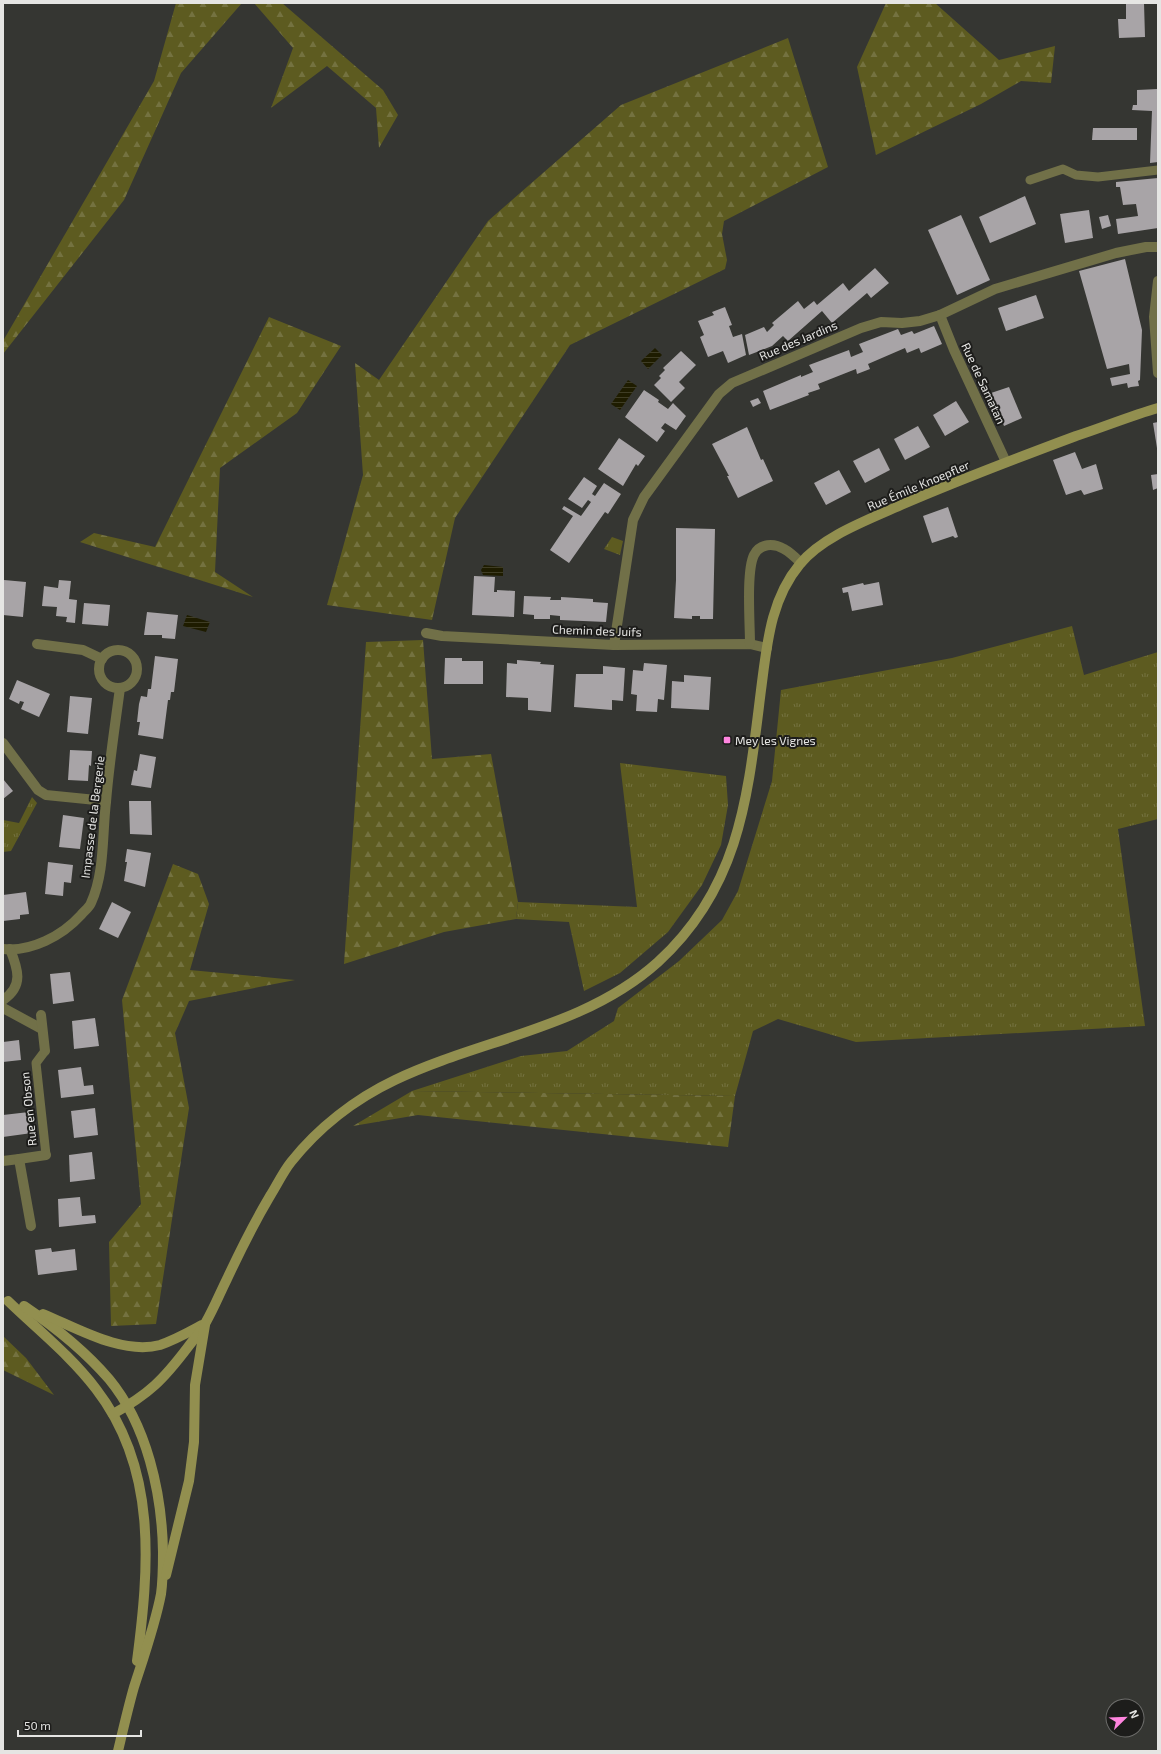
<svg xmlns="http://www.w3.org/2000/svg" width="1161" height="1754" font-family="'Exo 2',sans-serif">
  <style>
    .grass { fill: url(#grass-tufts) }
    .forest { fill: url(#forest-firs) }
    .water { fill: url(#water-rules) }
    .building { fill: #a8a4a7 }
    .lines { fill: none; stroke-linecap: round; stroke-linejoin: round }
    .lane { stroke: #717048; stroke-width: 9 }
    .street { stroke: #717048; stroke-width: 10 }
    .secondary { stroke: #928f4f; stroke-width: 10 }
    .poi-dot { fill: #ff85df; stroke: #1d1d1b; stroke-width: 1.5 }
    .labels { text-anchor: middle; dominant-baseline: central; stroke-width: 4; stroke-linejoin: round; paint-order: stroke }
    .street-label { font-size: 12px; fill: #e5e5e3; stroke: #1d1d1b }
    .poi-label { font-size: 12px; fill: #e5e5e3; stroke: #1d1d1b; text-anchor: start }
  </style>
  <defs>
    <pattern id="grass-tufts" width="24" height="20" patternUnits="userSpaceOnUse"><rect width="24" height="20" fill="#5d5b20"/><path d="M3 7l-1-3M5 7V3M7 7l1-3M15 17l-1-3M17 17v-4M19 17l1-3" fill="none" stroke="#747240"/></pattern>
    <pattern id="forest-firs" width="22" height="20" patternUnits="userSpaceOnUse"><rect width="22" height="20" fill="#5d5b20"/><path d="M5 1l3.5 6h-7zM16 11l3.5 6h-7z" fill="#747240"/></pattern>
    <pattern id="water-rules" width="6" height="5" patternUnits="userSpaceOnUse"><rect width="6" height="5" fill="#1e1c00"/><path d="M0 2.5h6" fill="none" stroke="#3f3d25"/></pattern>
  </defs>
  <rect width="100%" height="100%" fill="#353632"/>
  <g class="grass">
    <polygon points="612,537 623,541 620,555 604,549"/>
    <polygon points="1072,626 1084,675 1158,652 1158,819 1118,829 1145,1026 856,1042 778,1019 753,1031 735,1096 412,1091 521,1056 567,1051 614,1021 618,1008 679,961 722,920 738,891 772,781 781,690 952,658"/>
    <polygon points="620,763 726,776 728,805 721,845 702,885 668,932 620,973 584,991 569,922 516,919 518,902 637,907"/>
    <polygon points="32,797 37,803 11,851 3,852 3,820 19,823"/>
  </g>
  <g class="forest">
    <polygon points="176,3 242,3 181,73 124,200 3,354 3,341 154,81"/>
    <polygon points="254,3 282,3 383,90 398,115 379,148 376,108 327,66 271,108 293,48"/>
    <polygon points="886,3 935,3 999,60 1055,46 1051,83 1021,81 981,104 876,155 857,67"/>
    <polygon points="788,38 828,167 724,221 722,234 727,260 725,269 570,345 455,518 432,620 327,605 363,475 355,363 379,380 488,221 621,105"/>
    <polygon points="269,317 341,346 297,413 220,468 215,572 253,597 80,542 94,533 155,547"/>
    <polygon points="423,640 432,759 491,754 518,902 516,919 444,932 344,964 366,642"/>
    <polygon points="173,864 198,874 209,904 190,970 295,980 189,1001 175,1033 189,1108 156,1324 111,1326 109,1242 141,1204 122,1000"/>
    <polygon points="412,1091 735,1096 728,1147 418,1115 353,1126"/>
    <polygon points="3,1336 26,1358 54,1395 3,1370"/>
  </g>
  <g class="water">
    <polygon points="655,348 662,355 648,369 641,361"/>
    <polygon points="628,380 637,386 620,410 611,404"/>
    <polygon points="484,565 503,567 503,576 483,575 481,570"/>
    <polygon points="187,615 210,622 206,632 183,626"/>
  </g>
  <g class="building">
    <polygon points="1126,3 1144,3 1145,37 1119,38 1118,19 1126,19"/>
    <polygon points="1158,89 1158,162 1150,163 1152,111 1132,110 1133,105 1137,105 1137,90"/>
    <polygon points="1093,128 1137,128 1137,140 1092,140"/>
    <polygon points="1158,178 1158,228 1118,234 1116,219 1138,216 1136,204 1123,205 1120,187 1116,187 1116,182"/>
    <polygon points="1025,196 1036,224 990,243 979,217"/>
    <polygon points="1089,210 1093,238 1065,243 1060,214"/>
    <polygon points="961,215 990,280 957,295 928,230"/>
    <polygon points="1108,215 1111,226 1102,229 1099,217"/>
    <polygon points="1125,259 1142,330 1140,380 1138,381 1139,386 1131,387 1128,388 1127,383 1112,386 1110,378 1130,374 1129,364 1107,369 1079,271"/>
    <polygon points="875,268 889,283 871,298 867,293 832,323 822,311 788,341 783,336 772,346 749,355 745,335 764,327 767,332 774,325 772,323 798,301 804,309 814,301 817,305 843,283 849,291"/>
    <polygon points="1036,295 1044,318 1006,331 998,308"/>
    <polygon points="725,307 732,325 729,326 733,337 742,334 746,355 728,363 723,351 708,357 700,337 704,335 698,321 714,315 712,312"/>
    <polygon points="934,326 942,344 921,353 919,348 907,353 905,348 868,364 870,369 857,374 856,369 818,384 820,389 808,393 809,395 770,410 763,391 801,375 801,377 813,372 809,365 849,350 851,357 863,352 859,344 898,329 901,335 912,331 914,334"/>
    <polygon points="681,351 696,365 679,382 685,388 671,402 654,385 661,378 659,376 665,370 663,368"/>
    <polygon points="1009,387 1022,418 1004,426 991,393"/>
    <polygon points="644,390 659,400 658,402 668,409 673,403 686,416 676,430 665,423 661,428 665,431 657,442 625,417"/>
    <polygon points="758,398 761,403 753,407 750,401"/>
    <polygon points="956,401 969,422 945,436 933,415"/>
    <polygon points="1158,422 1158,448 1157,448 1153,423"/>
    <polygon points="918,426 930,447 905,460 894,439"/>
    <polygon points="747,427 761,460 763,459 773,481 738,498 727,476 729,476 712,444"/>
    <polygon points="619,438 645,456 638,466 636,464 623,486 598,469"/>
    <polygon points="879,448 890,470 865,483 853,461"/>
    <polygon points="1075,452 1082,469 1096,464 1103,489 1084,495 1081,490 1066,495 1053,460"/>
    <polygon points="839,470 851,492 826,505 814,483"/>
    <polygon points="1158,474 1158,488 1153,490 1151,475"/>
    <polygon points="584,477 597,486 592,494 595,496 604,483 621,494 608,514 605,512 569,563 550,550 573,516 562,509 564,506 581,516 591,502 588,500 582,508 568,499"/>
    <polygon points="948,507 958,537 955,538 953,536 932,543 923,516"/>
    <polygon points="676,528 715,529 713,619 700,619 700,616 692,616 692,619 674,618 676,580"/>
    <polygon points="474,576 495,577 494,592 497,592 497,590 515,591 514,617 472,615"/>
    <polygon points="4,580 26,582 23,617 3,615"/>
    <polygon points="59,580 71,581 69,599 77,600 75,623 66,622 67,617 56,616 57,607 42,606 44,586 58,588"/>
    <polygon points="879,582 883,605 852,611 848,592 843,593 842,588 863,583 864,585"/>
    <polygon points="524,596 551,597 550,600 561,600 561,597 593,599 593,602 608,603 606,622 560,620 560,616 550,615 550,619 534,619 534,615 523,614"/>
    <polygon points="84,603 110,605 108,626 82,624"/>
    <polygon points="147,612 178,615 175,639 162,638 162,635 144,635"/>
    <polygon points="155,656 178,659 174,692 171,692 170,700 168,700 163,739 138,735 140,722 137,722 139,704 141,696 147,697 148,689 151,689"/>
    <polygon points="445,658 462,658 462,661 483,661 483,684 444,684"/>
    <polygon points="517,660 541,662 540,664 554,665 551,712 528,710 528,698 506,697 507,663 517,664"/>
    <polygon points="644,663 667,665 664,700 658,699 657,712 636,711 637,695 631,694 633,670 643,671"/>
    <polygon points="603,666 625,668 623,701 612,700 612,710 574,707 576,674 603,674"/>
    <polygon points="684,675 711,677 709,710 671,708 672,681 684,682"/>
    <polygon points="17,680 50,694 39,717 21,709 24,702 20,701 19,704 9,699"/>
    <polygon points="70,696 92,698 88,734 67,732"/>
    <polygon points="70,750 92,751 91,766 89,765 88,781 68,780"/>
    <polygon points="140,754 156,757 151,788 131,785 134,770 137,771"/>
    <polygon points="3,779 13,791 3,799"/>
    <polygon points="129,801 151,801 152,835 130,834"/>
    <polygon points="63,815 84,818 80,849 59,847"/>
    <polygon points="127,849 151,853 145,887 124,881 127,862 125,862"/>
    <polygon points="48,862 73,865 71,883 64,882 63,896 45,894"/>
    <polygon points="26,892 29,914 20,915 20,919 3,921 3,895"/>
    <polygon points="112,902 131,912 118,938 99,929"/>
    <polygon points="70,972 74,1001 53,1004 50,974"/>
    <polygon points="95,1018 99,1046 74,1049 72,1021"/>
    <polygon points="19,1040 21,1060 3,1062 3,1042"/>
    <polygon points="81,1067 84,1086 93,1085 94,1094 61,1098 58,1070"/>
    <polygon points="95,1108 98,1135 74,1138 71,1111"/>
    <polygon points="29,1112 32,1133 3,1137 3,1115"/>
    <polygon points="92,1152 95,1179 70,1182 69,1155"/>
    <polygon points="80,1197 82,1216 95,1215 96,1223 59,1227 58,1199"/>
    <polygon points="51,1248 52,1252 75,1249 77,1270 38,1275 35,1250"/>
  </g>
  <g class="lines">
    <g class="lane">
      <polyline points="1030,180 1063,169 1076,175 1098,177 1158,170"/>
      <polyline points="45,1051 36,1063 46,1155"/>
    </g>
    <g class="street">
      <polyline points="1158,281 1154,317 1158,373"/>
      <polyline points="940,315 954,350 1006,462"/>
      <polyline points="426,633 442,636 614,645 750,644 767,648"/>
      <polyline points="37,644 83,650 102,659"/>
      <path d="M750,644C750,624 746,571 754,555C760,543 774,543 784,549C790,552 796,558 801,563"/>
      <polyline points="614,645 633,520 644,497 719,394 732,383 861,328 881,322 902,323 920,321 940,315 995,289 1116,253 1146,247 1158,247"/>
      <circle cx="118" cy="669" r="19"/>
      <polyline points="3,743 38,790 46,795 106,801"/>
      <path d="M3,949C31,952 62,936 81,915C84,911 89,908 91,903C105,872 102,836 106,802C109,764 115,726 120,688"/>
      <path d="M3,1000C24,986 18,969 10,949"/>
      <polyline points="3,1008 42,1029"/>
      <polyline points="41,1015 45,1051"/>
      <polyline points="3,1161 19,1159"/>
      <polyline points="31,1226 19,1159 46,1155"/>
    </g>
    <g class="secondary">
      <path d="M8,1301C38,1330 71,1356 96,1389C158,1469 149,1568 137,1661"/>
      <path d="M24,1306C55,1327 84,1350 109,1379C147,1425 162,1493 163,1552C163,1565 163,1580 161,1594C155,1625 144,1656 134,1687C128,1708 123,1730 118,1751"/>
      <path d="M43,1314C77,1328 122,1355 160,1345C175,1340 189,1332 202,1325"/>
      <path d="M113,1414C149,1394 163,1380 188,1347C194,1339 201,1331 206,1322C214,1308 220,1293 227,1279C240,1251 254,1223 270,1196C277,1185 283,1172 291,1162C318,1128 355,1099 395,1080C481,1039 585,1028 658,962C741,886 748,794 761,690C767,645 770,600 800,564C823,536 868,520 901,505C959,480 1017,458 1076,436C1104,427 1130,416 1158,408"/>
      <polyline points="166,1575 189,1481 194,1442 195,1385 205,1325"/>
    </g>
  </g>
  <rect class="poi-dot" x="723" y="736" width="8" height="8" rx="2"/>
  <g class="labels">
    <g class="street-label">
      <text transform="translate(798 340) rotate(-23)">Rue des Jardins</text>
      <text transform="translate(984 383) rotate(65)">Rue de Samatan</text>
      <text transform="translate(918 485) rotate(-23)">Rue Émile Knoepfler</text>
      <text transform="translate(597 630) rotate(2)">Chemin des Juifs</text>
      <text transform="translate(92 817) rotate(-83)">Impasse de la Bergerie</text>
      <text transform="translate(28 1109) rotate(-96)">Rue en Obson</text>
    </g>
    <g class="poi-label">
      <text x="735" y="740">Mey les Vignes</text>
    </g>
  </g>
  <rect width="1161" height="1754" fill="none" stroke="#e5e5e3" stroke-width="8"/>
  <g transform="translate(1125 1718) rotate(67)"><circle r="19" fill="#1d1d1b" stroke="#6d6d6b"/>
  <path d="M0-3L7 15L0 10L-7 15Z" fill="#ff85df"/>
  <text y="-6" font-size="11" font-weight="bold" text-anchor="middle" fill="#e5e5e3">N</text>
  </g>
  <path d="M18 1730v6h123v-6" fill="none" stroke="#e5e5e3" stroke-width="2"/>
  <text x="24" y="1730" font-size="12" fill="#e5e5e3" stroke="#1d1d1b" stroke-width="3" paint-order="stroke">50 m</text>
</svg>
